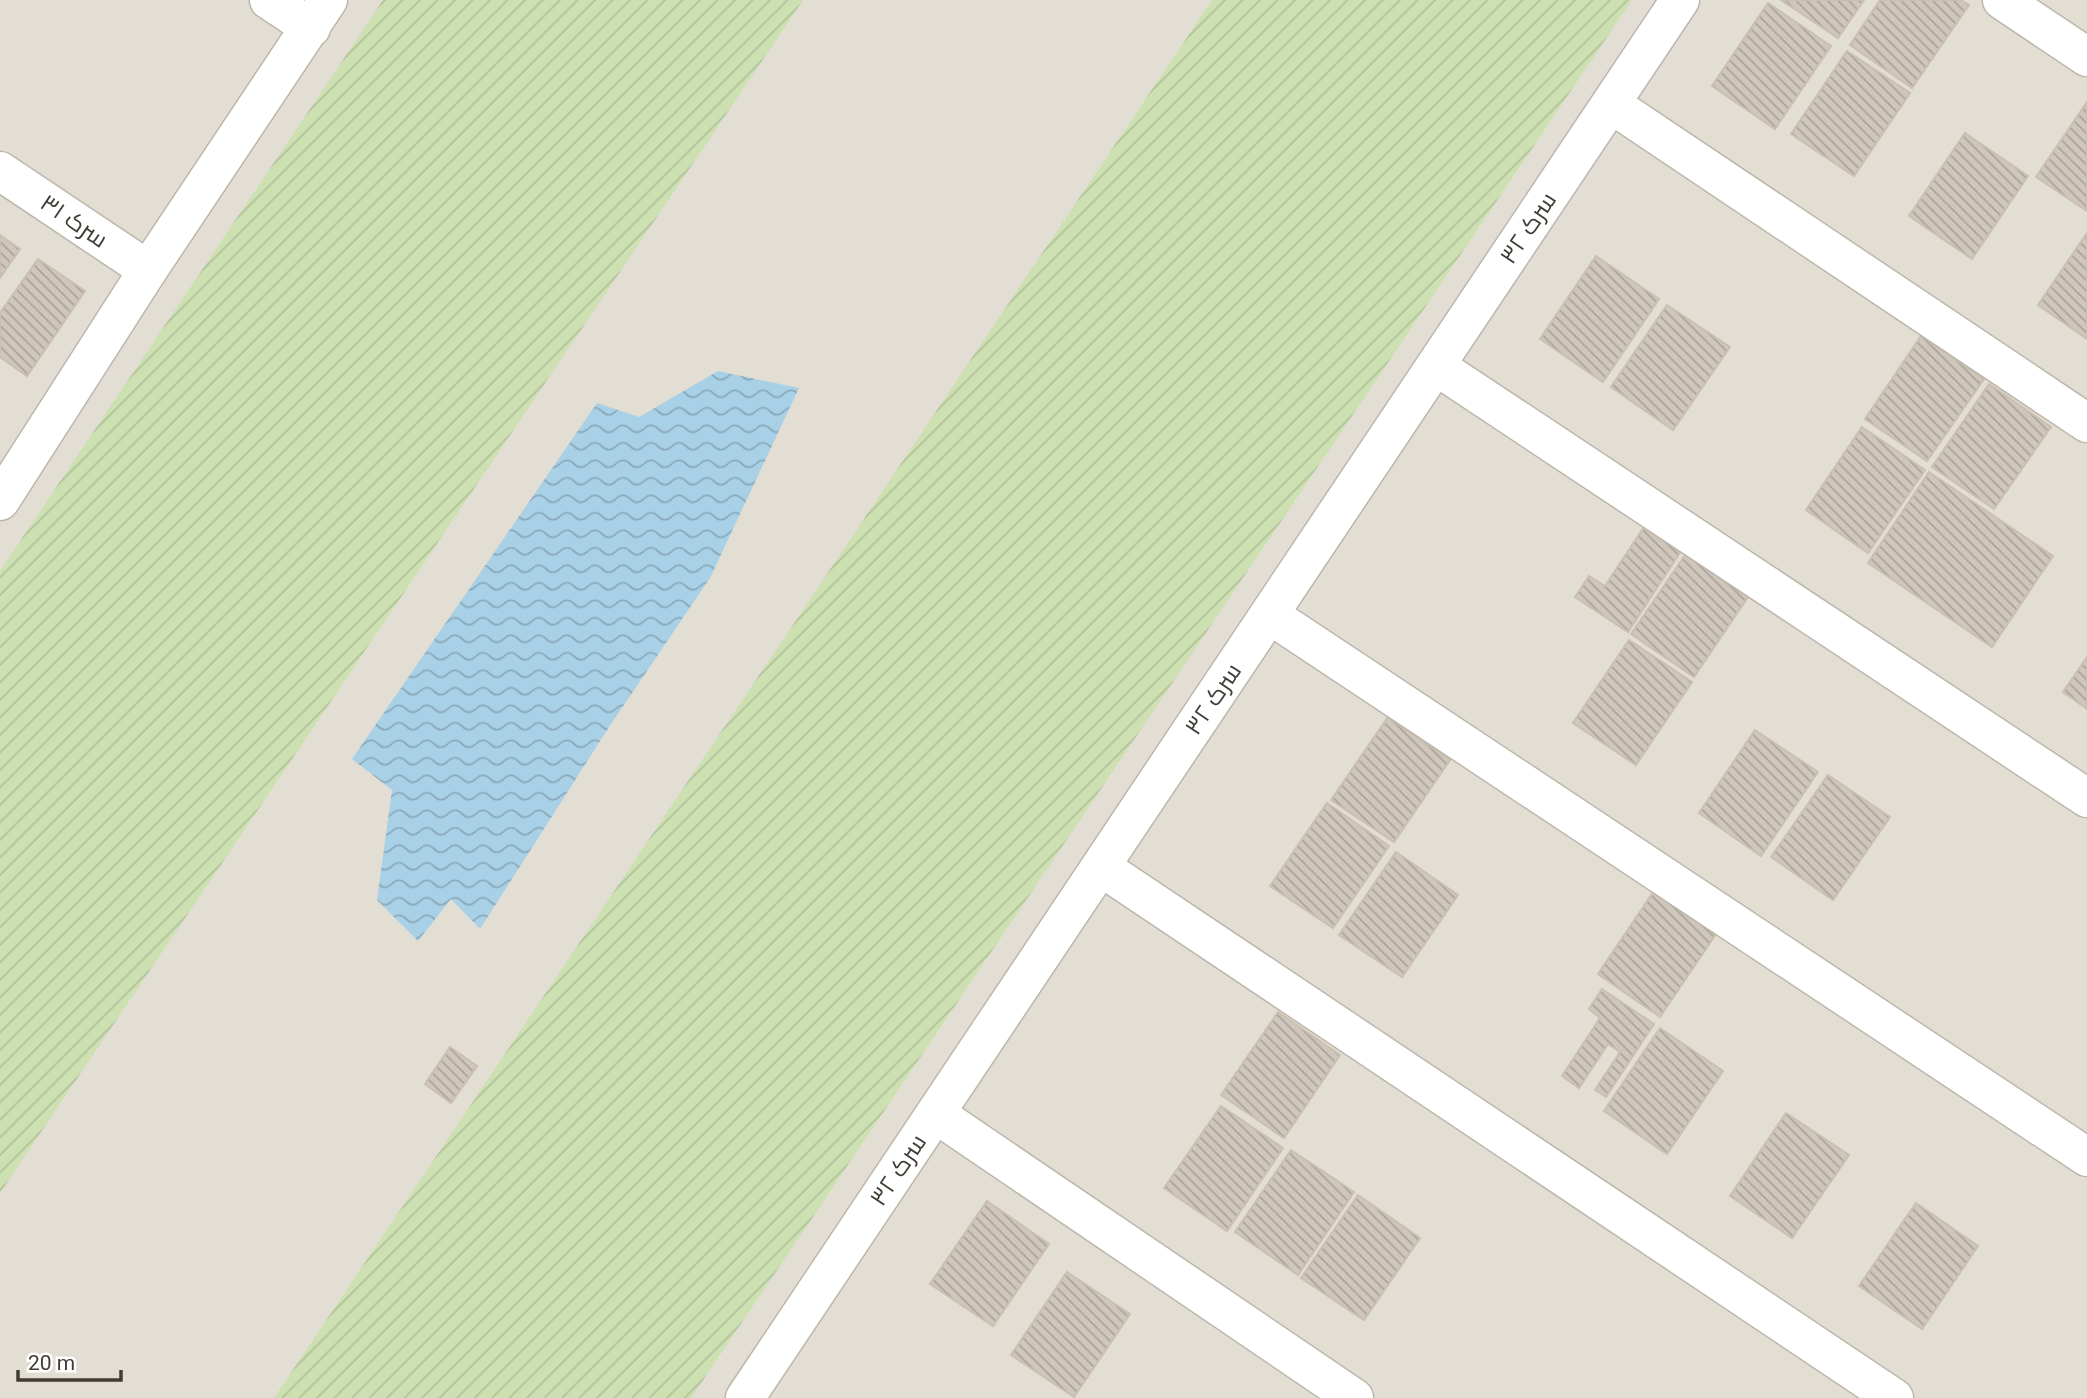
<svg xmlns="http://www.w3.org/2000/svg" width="2087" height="1398" font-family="Roboto,Cairo,sans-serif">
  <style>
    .residential { fill: #e3ded3 }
    .garden { fill: url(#garden-furrows) }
    .water { fill: url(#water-waves) }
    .building { fill: url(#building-back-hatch); stroke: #cabfb0; stroke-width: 2 }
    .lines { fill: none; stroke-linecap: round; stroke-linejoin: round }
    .minor-casing { stroke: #bdb6ac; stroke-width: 41 }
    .minor { stroke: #fff; stroke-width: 38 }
    .labels { text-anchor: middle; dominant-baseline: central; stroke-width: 7; stroke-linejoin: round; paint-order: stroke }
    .street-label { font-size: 24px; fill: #413c35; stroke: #fff }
  </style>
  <defs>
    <pattern id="garden-furrows" width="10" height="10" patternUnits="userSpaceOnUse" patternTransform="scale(1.75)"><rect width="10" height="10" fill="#cde0b2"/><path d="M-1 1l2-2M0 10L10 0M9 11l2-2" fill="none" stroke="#b1c19a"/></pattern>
    <pattern id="water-waves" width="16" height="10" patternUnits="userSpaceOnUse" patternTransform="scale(1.75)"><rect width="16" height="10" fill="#a8d0e6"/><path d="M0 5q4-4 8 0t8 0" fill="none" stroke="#8aaabb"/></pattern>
    <pattern id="building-back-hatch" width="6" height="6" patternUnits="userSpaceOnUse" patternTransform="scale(1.75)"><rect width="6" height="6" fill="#d0c7bc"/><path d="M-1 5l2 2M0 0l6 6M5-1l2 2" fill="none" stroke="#aaa39a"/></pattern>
  </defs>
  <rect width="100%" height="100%" fill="#f0ece5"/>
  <rect class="residential" x="0" y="0" width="2087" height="1398"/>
  <g class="garden">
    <polygon points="383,0 803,0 0,1193 0,571"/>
    <polygon points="1212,0 1632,0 691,1398 274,1398"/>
  </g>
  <polygon class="water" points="718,371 799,388 710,578 609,727 480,929 451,899 418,941 377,900 392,790 352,759 597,403 639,417"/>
  <g class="building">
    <polygon points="1781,0 1864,0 1838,38"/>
    <polygon points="1880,0 1961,0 1969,5 1912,88 1850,45"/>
    <polygon points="1768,3 1831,46 1775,129 1712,86"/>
    <polygon points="1847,51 1910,93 1854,176 1791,134"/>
    <polygon points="2087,102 2087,211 2036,177"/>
    <polygon points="1965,133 2028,176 1972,259 1909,216"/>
    <polygon points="2087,233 2087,339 2038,305"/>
    <polygon points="0,235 20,249 0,278"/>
    <polygon points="1596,256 1659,299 1603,382 1540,339"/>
    <polygon points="38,259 85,291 27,376 0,357 0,313"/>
    <polygon points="1667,305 1730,347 1673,430 1611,387"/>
    <polygon points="1921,336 1984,379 1927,461 1865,419"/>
    <polygon points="1989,384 2051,427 1994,509 1932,467"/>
    <polygon points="1862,427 1925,470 1868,553 1806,510"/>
    <polygon points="1929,472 2053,556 1992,647 1868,563"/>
    <polygon points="1644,527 1681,551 1628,632 1575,597 1589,576 1605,586"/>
    <polygon points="1688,551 1750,594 1694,677 1631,634"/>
    <polygon points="1629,640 1692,682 1636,765 1573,723"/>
    <polygon points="2087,657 2087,709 2063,692"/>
    <polygon points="1388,717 1450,760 1394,842 1331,800"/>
    <polygon points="1755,730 1818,772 1761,856 1699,813"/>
    <polygon points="1828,775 1890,817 1833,900 1771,857"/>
    <polygon points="1327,803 1389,846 1333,928 1270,886"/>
    <polygon points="1396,852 1458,895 1402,977 1339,935"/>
    <polygon points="1654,891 1716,934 1660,1017 1598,974"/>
    <polygon points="1602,989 1654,1024 1606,1097 1595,1090 1620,1052 1608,1044 1579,1088 1562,1076 1600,1018 1589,1009"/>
    <polygon points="1278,1012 1340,1055 1284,1138 1221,1095"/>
    <polygon points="1660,1028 1723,1071 1667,1154 1604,1111"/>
    <polygon points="450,1047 477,1066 451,1103 425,1084"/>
    <polygon points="1221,1106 1283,1148 1227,1231 1164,1188"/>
    <polygon points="1786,1113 1849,1155 1792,1238 1730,1196"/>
    <polygon points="1291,1150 1354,1192 1298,1275 1235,1232"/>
    <polygon points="1358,1195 1420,1238 1364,1320 1301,1278"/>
    <polygon points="987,1201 1049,1244 993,1326 930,1284"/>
    <polygon points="1916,1203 1978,1246 1922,1329 1859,1286"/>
    <polygon points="1067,1272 1130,1314 1074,1397 1011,1355"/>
  </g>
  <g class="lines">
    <defs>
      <g id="minor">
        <polyline points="269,0 311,28"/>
        <polyline points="2002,0 2087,57"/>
        <polyline points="1611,104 2087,423"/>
        <polyline points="0,171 148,270"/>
        <polyline points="1436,366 2087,798"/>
        <polyline points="0,501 148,270 328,0"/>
        <polyline points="1270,615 2087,1157"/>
        <polyline points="1101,867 1894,1398"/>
        <polyline points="936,1114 1354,1398"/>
        <polyline points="745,1398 1680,0"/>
      </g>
    </defs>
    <use href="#minor" class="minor-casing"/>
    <use href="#minor" class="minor"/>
  </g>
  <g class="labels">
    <g class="street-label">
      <text transform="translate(74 221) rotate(34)">سرک ۳۱</text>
      <text transform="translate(1528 228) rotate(-56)">سرک ۳۲</text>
      <text transform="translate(1213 699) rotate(-56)">سرک ۳۲</text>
      <text transform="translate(898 1170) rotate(-56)">سرک ۳۲</text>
    </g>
  </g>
  <path d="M18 1370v10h103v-10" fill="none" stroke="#413c35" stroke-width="3.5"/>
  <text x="28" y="1370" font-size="21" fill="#413c35" stroke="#ffffff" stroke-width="5" paint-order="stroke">20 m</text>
</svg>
